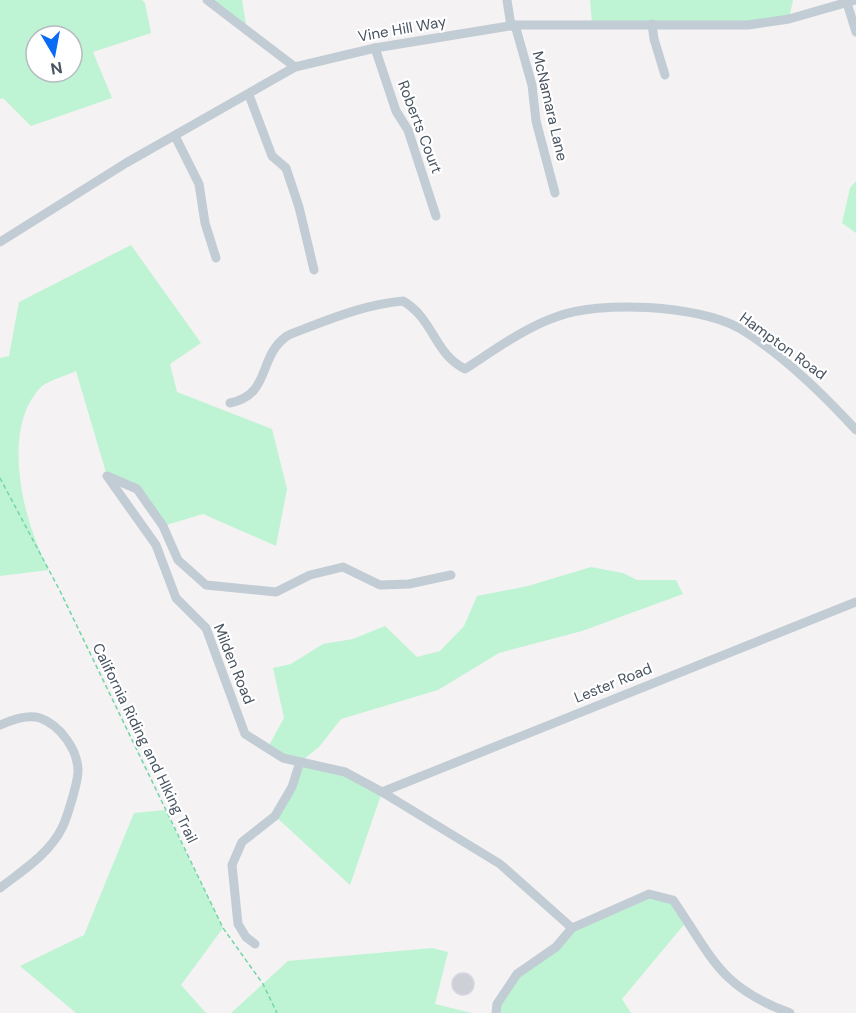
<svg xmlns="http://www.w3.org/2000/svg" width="856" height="1013" font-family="'DM Sans',sans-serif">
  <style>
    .green { fill: #bef4d4; fill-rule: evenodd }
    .building { fill: #cdd0d6; stroke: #d5d7dd; stroke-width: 1.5 }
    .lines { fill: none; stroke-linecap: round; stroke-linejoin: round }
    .path { stroke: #73d5a7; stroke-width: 1.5; stroke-dasharray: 4.5 3; stroke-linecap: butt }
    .minor { stroke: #c2ccd4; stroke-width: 9 }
    .labels { text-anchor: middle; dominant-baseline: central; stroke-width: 4.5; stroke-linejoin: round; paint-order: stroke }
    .street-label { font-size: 15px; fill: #485461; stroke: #fff }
  </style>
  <rect width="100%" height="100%" fill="#f4f2f2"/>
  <g class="green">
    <path d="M0,0H142L145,3L151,33L93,52L112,98L31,126L3,98L0,99ZM36,36H72V72H36Z"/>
    <polygon points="207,0 242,0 247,30"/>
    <polygon points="590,0 793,0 789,19 748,25 592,24"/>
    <polygon points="856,181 856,233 842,223 850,188"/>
    <path d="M131,245L201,343L170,364L177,392L272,429L287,489L276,546L203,514L163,526L137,489L107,476L76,371C66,376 52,379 42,386C0,427 22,520 49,570L0,576V358L9,356L19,302Z"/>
    <polygon points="591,567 623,573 637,580 676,580 683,594 582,631 499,653 438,690 341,719 319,747 300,762 345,772 382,792 350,885 275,816 300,763 267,749 284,718 273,668 291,664 323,644 353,639 385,626 417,657 440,651 464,626 477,596 528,586"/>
    <polygon points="165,810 223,928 181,985 206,1013 76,1013 20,966 84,935 134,813"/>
    <polygon points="649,894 673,900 687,921 622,999 631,1013 496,1013 517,974 572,928"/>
    <polygon points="432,948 448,952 435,1004 472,1013 231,1013 288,961"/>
  </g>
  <circle class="building" cx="463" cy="984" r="11"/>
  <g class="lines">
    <polyline class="path" points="0,478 60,591 223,928 263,984 277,1013"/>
    <g class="minor">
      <polyline points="207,0 295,67"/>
      <polyline points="507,0 511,26"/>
      <polyline points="847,3 856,32"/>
      <polyline points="652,24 654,39 665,75"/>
      <polyline points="515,25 532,85 536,121 555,193"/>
      <polyline points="375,48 396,111 408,130 436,216"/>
      <polyline points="249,95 272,156 286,168 299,207 314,270"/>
      <polyline points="175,136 199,184 205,223 216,258"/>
      <polyline points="0,242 126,163 295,67 375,48 515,25 748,25 789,19 855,0"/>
      <path d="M230,403C272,394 257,357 287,336C293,332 303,330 309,327C340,315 370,304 403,301C434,319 434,354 465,369C493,351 524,328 556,317C600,300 697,305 739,328C781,353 823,394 856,430"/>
      <polyline points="451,575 409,584 380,585 343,567 310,575 276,592 206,585 178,560 163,526 137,489 107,476 156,545 176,598 206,628 245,734 283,758 345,772 382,792 500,864 572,928"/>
      <path d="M0,725C12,720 27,714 40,718C60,725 78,750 78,771C78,782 67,818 62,828C49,854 22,871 0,888"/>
      <polyline points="382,792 856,602"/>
      <polyline points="255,944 246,937 238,924 232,865 242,842 275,816 292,787 300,762"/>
      <path d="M496,1013L497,1004L517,974L556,947L572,928L649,894L673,900C713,958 719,987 790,1013"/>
    </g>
  </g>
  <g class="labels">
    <g class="street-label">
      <text transform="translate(402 29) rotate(-10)">Vine Hill Way</text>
      <text transform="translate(550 106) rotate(77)">McNamara Lane</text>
      <text transform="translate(420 127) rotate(69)">Roberts Court</text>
      <text transform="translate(783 346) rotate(36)">Hampton Road</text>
      <text transform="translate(234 664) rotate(68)">Milden Road</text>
      <text transform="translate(613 683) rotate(-22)">Lester Road</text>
      <text transform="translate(145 743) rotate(64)">California Riding and HIking Trail</text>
    </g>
  </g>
  <g transform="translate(54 54) rotate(170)"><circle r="28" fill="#ffffff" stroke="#b6bbc0" stroke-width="1.5"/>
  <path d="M0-4.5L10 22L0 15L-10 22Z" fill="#0a6bf5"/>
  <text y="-9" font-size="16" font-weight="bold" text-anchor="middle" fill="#485461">N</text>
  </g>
</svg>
